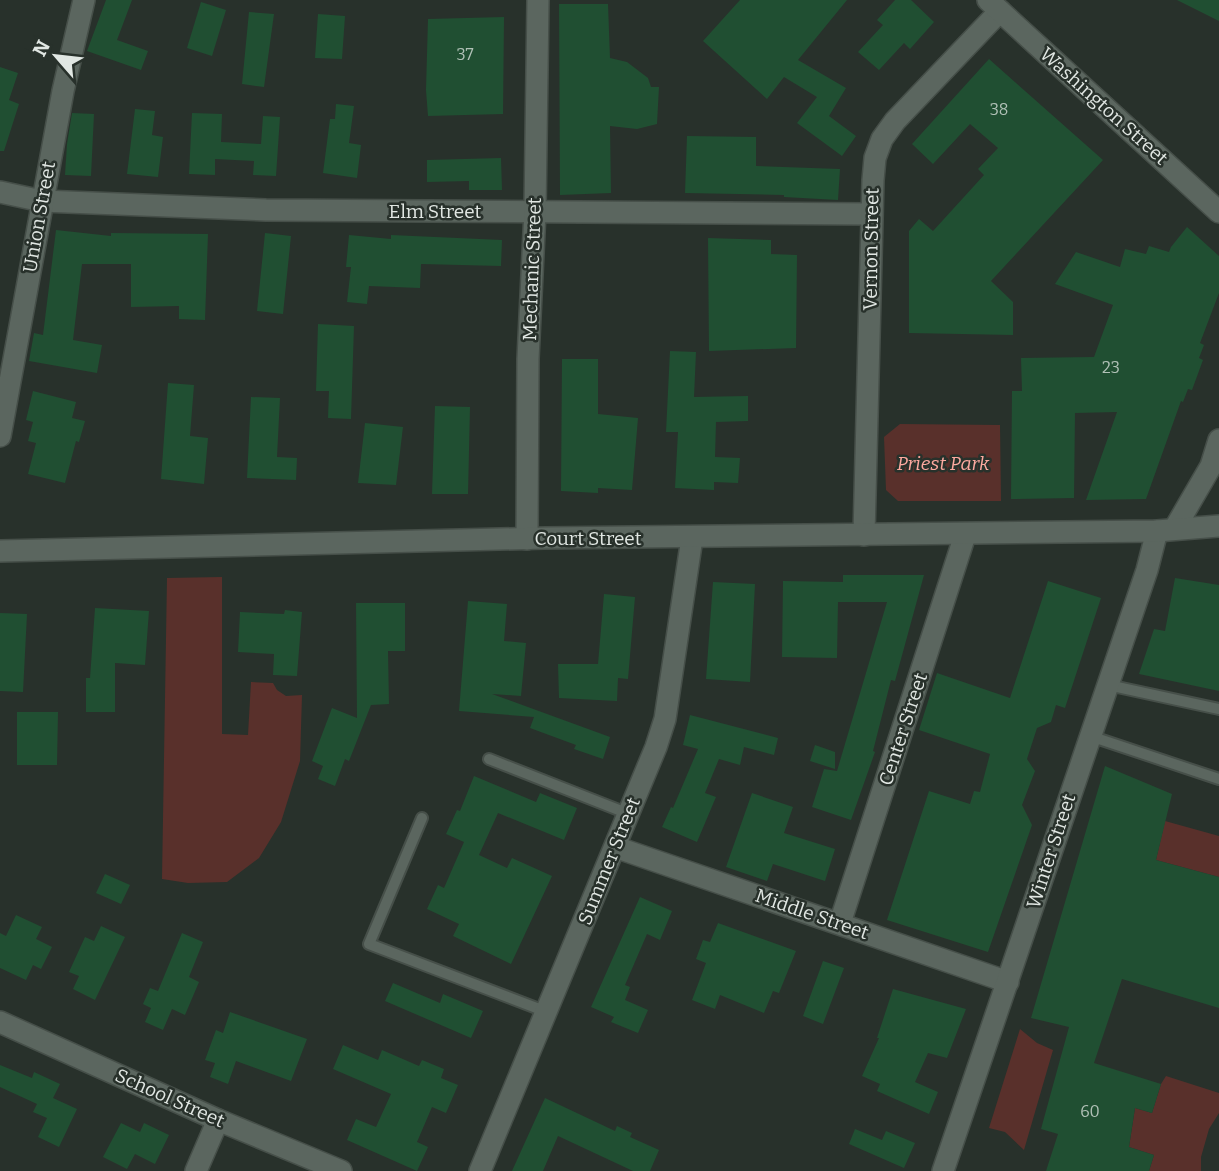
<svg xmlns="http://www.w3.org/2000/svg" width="1219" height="1171" font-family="Bitter,serif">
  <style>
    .green { fill: #59302b }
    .building { fill: #204f32 }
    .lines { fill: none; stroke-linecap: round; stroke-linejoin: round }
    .lane-casing { stroke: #464f49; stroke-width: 14 }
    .street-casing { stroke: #464f49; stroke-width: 24 }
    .secondary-casing { stroke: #464f49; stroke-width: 24 }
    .lane { stroke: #5b665f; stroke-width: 10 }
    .street { stroke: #5b665f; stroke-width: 21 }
    .secondary { stroke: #5b665f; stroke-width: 21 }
    .labels { text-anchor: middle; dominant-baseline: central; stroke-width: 5; stroke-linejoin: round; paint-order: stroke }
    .number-label { font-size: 16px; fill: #b1c1b7 }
    .street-label { font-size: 19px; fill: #e1e7e3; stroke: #28312b }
    .park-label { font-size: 19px; font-style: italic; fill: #feaaa0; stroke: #28312b }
  </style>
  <rect width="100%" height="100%" fill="#28312b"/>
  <g class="green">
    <polygon points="900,424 1000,425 1001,501 898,501 886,490 884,437"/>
    <polygon points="222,577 222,734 248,735 251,682 273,683 277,690 286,696 302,695 300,761 281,822 259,858 227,882 188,883 162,879 167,578"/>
    <polygon points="1165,821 1219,836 1219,877 1156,860"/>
    <polygon points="1020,1029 1037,1043 1053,1050 1024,1150 1005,1132 989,1128"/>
    <polygon points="1166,1076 1219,1093 1219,1113 1209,1129 1201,1157 1201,1171 1149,1171 1154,1155 1129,1147 1135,1108 1152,1113 1161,1084"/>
  </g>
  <g class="building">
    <polygon points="106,0 132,0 117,40 148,51 141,70 87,51"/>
    <polygon points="740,0 847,0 798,60 846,88 829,116 856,136 842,156 797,123 817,97 784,77 767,99 703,41"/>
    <polygon points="895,0 911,0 934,22 910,49 904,43 879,70 858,52 883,25 877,20"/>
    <polygon points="1177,0 1219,0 1219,21"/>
    <polygon points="201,2 226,10 212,56 187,48"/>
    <polygon points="559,4 608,4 610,58 627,62 648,78 651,87 659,87 657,124 637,129 610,126 611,193 560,195"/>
    <polygon points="249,12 274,14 264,87 242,84"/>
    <polygon points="318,14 345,16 342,59 315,58"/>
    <polygon points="504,17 503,114 428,116 426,90 428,19"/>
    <polygon points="989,59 1103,160 991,281 1013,302 1013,335 909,333 909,231 919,219 933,231 984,175 978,169 998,148 970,124 933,164 912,144"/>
    <polygon points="0,67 18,73 9,100 19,104 4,151 0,151"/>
    <polygon points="336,104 354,106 349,143 361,145 357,178 323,173 330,119 335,119"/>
    <polygon points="135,109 155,111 152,135 163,137 158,177 127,174"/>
    <polygon points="72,113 94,114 91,176 65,175 67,144"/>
    <polygon points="192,113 222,114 221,142 261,144 263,116 280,117 276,176 253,175 254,161 215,159 215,175 189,174"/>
    <polygon points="687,136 756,137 756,166 840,169 838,200 784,197 784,195 685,193"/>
    <polygon points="501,158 502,190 469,190 469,181 427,182 427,160"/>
    <polygon points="1187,227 1219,256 1219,293 1200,343 1204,345 1199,358 1203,360 1192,390 1188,389 1183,402 1181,401 1146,499 1086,500 1117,412 1075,413 1074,498 1011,499 1012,391 1022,391 1021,358 1094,357 1113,305 1055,284 1076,252 1120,267 1125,249 1146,254 1149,246 1169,252 1171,247"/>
    <polygon points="56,230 111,236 111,233 208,234 205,320 179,319 179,306 131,307 131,264 82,264 73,340 102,345 97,373 29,361 34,333 43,335"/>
    <polygon points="265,233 291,236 283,314 257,311"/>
    <polygon points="349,235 391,239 391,235 502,240 501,266 421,264 420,288 369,286 367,304 347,302 351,267 346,267"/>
    <polygon points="708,238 771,240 771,254 797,255 796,348 709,351"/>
    <polygon points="318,324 354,326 351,419 328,418 329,391 316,391"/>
    <polygon points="670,351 696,352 694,397 748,396 748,421 716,422 715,457 740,458 738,483 714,482 714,490 675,488 678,432 666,432"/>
    <polygon points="562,359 598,359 598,414 638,418 632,490 598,488 598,493 561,491"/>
    <polygon points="168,383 194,385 190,436 208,438 204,484 161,479"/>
    <polygon points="33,391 76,402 72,418 85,421 79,442 76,441 65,483 28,474 36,443 28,441 33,422 26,420"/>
    <polygon points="251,397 280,398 277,457 297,458 296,480 247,478"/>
    <polygon points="435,406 470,407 468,494 432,494"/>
    <polygon points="365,423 403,427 396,485 358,483"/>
    <polygon points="843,575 924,575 895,681 891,680 873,751 875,752 851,820 812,807 824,769 837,771 887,602 838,602 837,658 782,657 783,581 843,582"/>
    <polygon points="1175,578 1219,585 1219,691 1139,674 1154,629 1165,631"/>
    <polygon points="1048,581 1101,598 1065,708 1056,705 1051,722 1037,728 1027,759 1035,771 1022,805 1032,825 988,952 887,920 929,791 970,804 974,791 980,792 990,754 919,730 937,673 1010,698"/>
    <polygon points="713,582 755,584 750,682 706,679"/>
    <polygon points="604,594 635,597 628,679 618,678 617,701 559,698 558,664 598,664"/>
    <polygon points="468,601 507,604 504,641 526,643 521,696 492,694 610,737 603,759 574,749 576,745 530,728 534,717 459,711"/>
    <polygon points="356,603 405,603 405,651 388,651 389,704 371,705 349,761 345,759 335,786 318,779 323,766 312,761 332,708 357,718"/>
    <polygon points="95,608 149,611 145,665 115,663 115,712 86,712 86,678 90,678"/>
    <polygon points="285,610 302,612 297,676 273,675 274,654 238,652 240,612 284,614"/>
    <polygon points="0,613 27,614 23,692 0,691"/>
    <polygon points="17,712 58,712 57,765 17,765"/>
    <polygon points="690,715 778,738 774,755 744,747 740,765 719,759 705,793 716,797 697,842 662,827 671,807 673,808 698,749 683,745"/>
    <polygon points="815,745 835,752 835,769 810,761"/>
    <polygon points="1105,766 1172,794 1156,860 1219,877 1219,1008 1122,979 1094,1063 1161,1084 1152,1113 1135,1108 1129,1147 1154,1155 1149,1171 1046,1171 1058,1134 1041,1129 1069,1027 1031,1018"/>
    <polygon points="474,776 536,802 540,793 577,808 564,840 498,813 479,855 507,868 512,858 552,876 511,964 453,936 459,924 427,909 438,885 444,888 464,842 446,834 457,810 460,811"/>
    <polygon points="752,793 793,807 784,833 835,849 825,881 773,864 767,881 726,867"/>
    <polygon points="105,874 130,885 121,904 96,893"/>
    <polygon points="640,897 672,911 660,940 647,934 625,985 630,987 625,1000 648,1010 638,1033 611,1022 614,1017 591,1007"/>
    <polygon points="16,915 42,927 36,939 52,947 41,969 33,965 26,980 0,968 0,933 6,936"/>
    <polygon points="718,923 796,951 779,993 773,991 764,1013 720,995 715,1009 692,1000 706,963 696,959 703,940 710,942"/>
    <polygon points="101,926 125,937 95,1000 73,989 79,976 69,972 85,937 94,941"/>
    <polygon points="182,933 203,942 189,977 199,982 185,1015 172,1009 163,1030 145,1022 151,1008 143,1004 150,988 158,991"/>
    <polygon points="823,961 844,968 823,1024 803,1016"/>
    <polygon points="393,983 440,1003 443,994 483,1011 471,1038 385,1001"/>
    <polygon points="893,989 966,1009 947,1058 928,1053 915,1082 938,1092 929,1114 877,1091 880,1084 862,1076 879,1038 877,1038"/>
    <polygon points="230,1012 307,1039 291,1081 236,1061 228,1084 210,1077 215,1063 205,1060 216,1030 223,1033"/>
    <polygon points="343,1045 378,1060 382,1050 419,1066 422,1060 444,1069 441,1078 458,1085 446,1113 432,1107 417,1142 428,1147 417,1171 347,1140 356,1119 376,1127 391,1094 333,1069"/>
    <polygon points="0,1065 32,1078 34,1072 60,1084 53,1098 77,1109 59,1147 38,1137 47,1118 33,1112 37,1104 0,1087"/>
    <polygon points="545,1098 615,1131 617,1126 632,1133 630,1137 659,1150 650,1171 633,1171 558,1136 543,1171 512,1171"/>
    <polygon points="121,1123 140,1132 144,1123 169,1135 155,1164 135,1154 127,1169 103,1157"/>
    <polygon points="855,1129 882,1140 886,1131 915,1143 904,1168 849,1144"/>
  </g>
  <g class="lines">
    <defs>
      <g id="lane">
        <polyline points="1108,685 1219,709"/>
        <polyline points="1090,736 1219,779"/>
        <polyline points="489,759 629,814"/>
        <polyline points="422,818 369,944 547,1012"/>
      </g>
      <g id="street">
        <polyline points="0,192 42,201 266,210 871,214"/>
        <polyline points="0,436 63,91 84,0"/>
        <polyline points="864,535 873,180 875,158 882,139 895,121 1000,11"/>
        <polyline points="527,539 528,359 535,211 538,0"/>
        <polyline points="615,847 1008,982"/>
        <polyline points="840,923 965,535"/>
        <polyline points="0,1022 218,1120 341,1171"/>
        <polyline points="196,1171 218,1120"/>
        <polyline points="480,1171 656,747 665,719 692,538"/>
        <polyline points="943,1171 1147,570 1157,531"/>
      </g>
      <g id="secondary">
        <polyline points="988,0 1219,212"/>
        <polyline points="1175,528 1211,466 1219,440"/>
        <polyline points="0,551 545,538 1157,531 1219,526"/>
      </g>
    </defs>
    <use href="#lane" class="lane-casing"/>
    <use href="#street" class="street-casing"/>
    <use href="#secondary" class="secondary-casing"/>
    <use href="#lane" class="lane"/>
    <use href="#street" class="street"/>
    <use href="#secondary" class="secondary"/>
  </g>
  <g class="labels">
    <g class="number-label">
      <text x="465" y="54">37</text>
      <text x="999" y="109">38</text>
      <text x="1111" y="367">23</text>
      <text x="1090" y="1111">60</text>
    </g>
    <g class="street-label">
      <text transform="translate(1104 106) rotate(42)">Washington Street</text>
      <text x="435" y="211">Elm Street</text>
      <text transform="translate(39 217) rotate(-80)">Union Street</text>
      <text transform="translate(871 249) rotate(-89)">Vernon Street</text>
      <text transform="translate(532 269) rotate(-88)">Mechanic Street</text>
      <text x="588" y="538">Court Street</text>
      <text transform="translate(903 729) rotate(-72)">Center Street</text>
      <text transform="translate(1051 851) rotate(-72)">Winter Street</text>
      <text transform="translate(609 861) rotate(-68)">Summer Street</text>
      <text transform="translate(812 914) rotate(19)">Middle Street</text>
      <text transform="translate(170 1098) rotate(24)">School Street</text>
    </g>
    <g class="park-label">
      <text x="943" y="463">Priest Park</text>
    </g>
  </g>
  <g transform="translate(56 56) rotate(298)" stroke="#28312b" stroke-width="5" paint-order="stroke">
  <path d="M0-5L12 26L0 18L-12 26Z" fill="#e1e7e3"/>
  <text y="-10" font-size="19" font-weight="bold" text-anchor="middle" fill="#e1e7e3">N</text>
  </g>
</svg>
